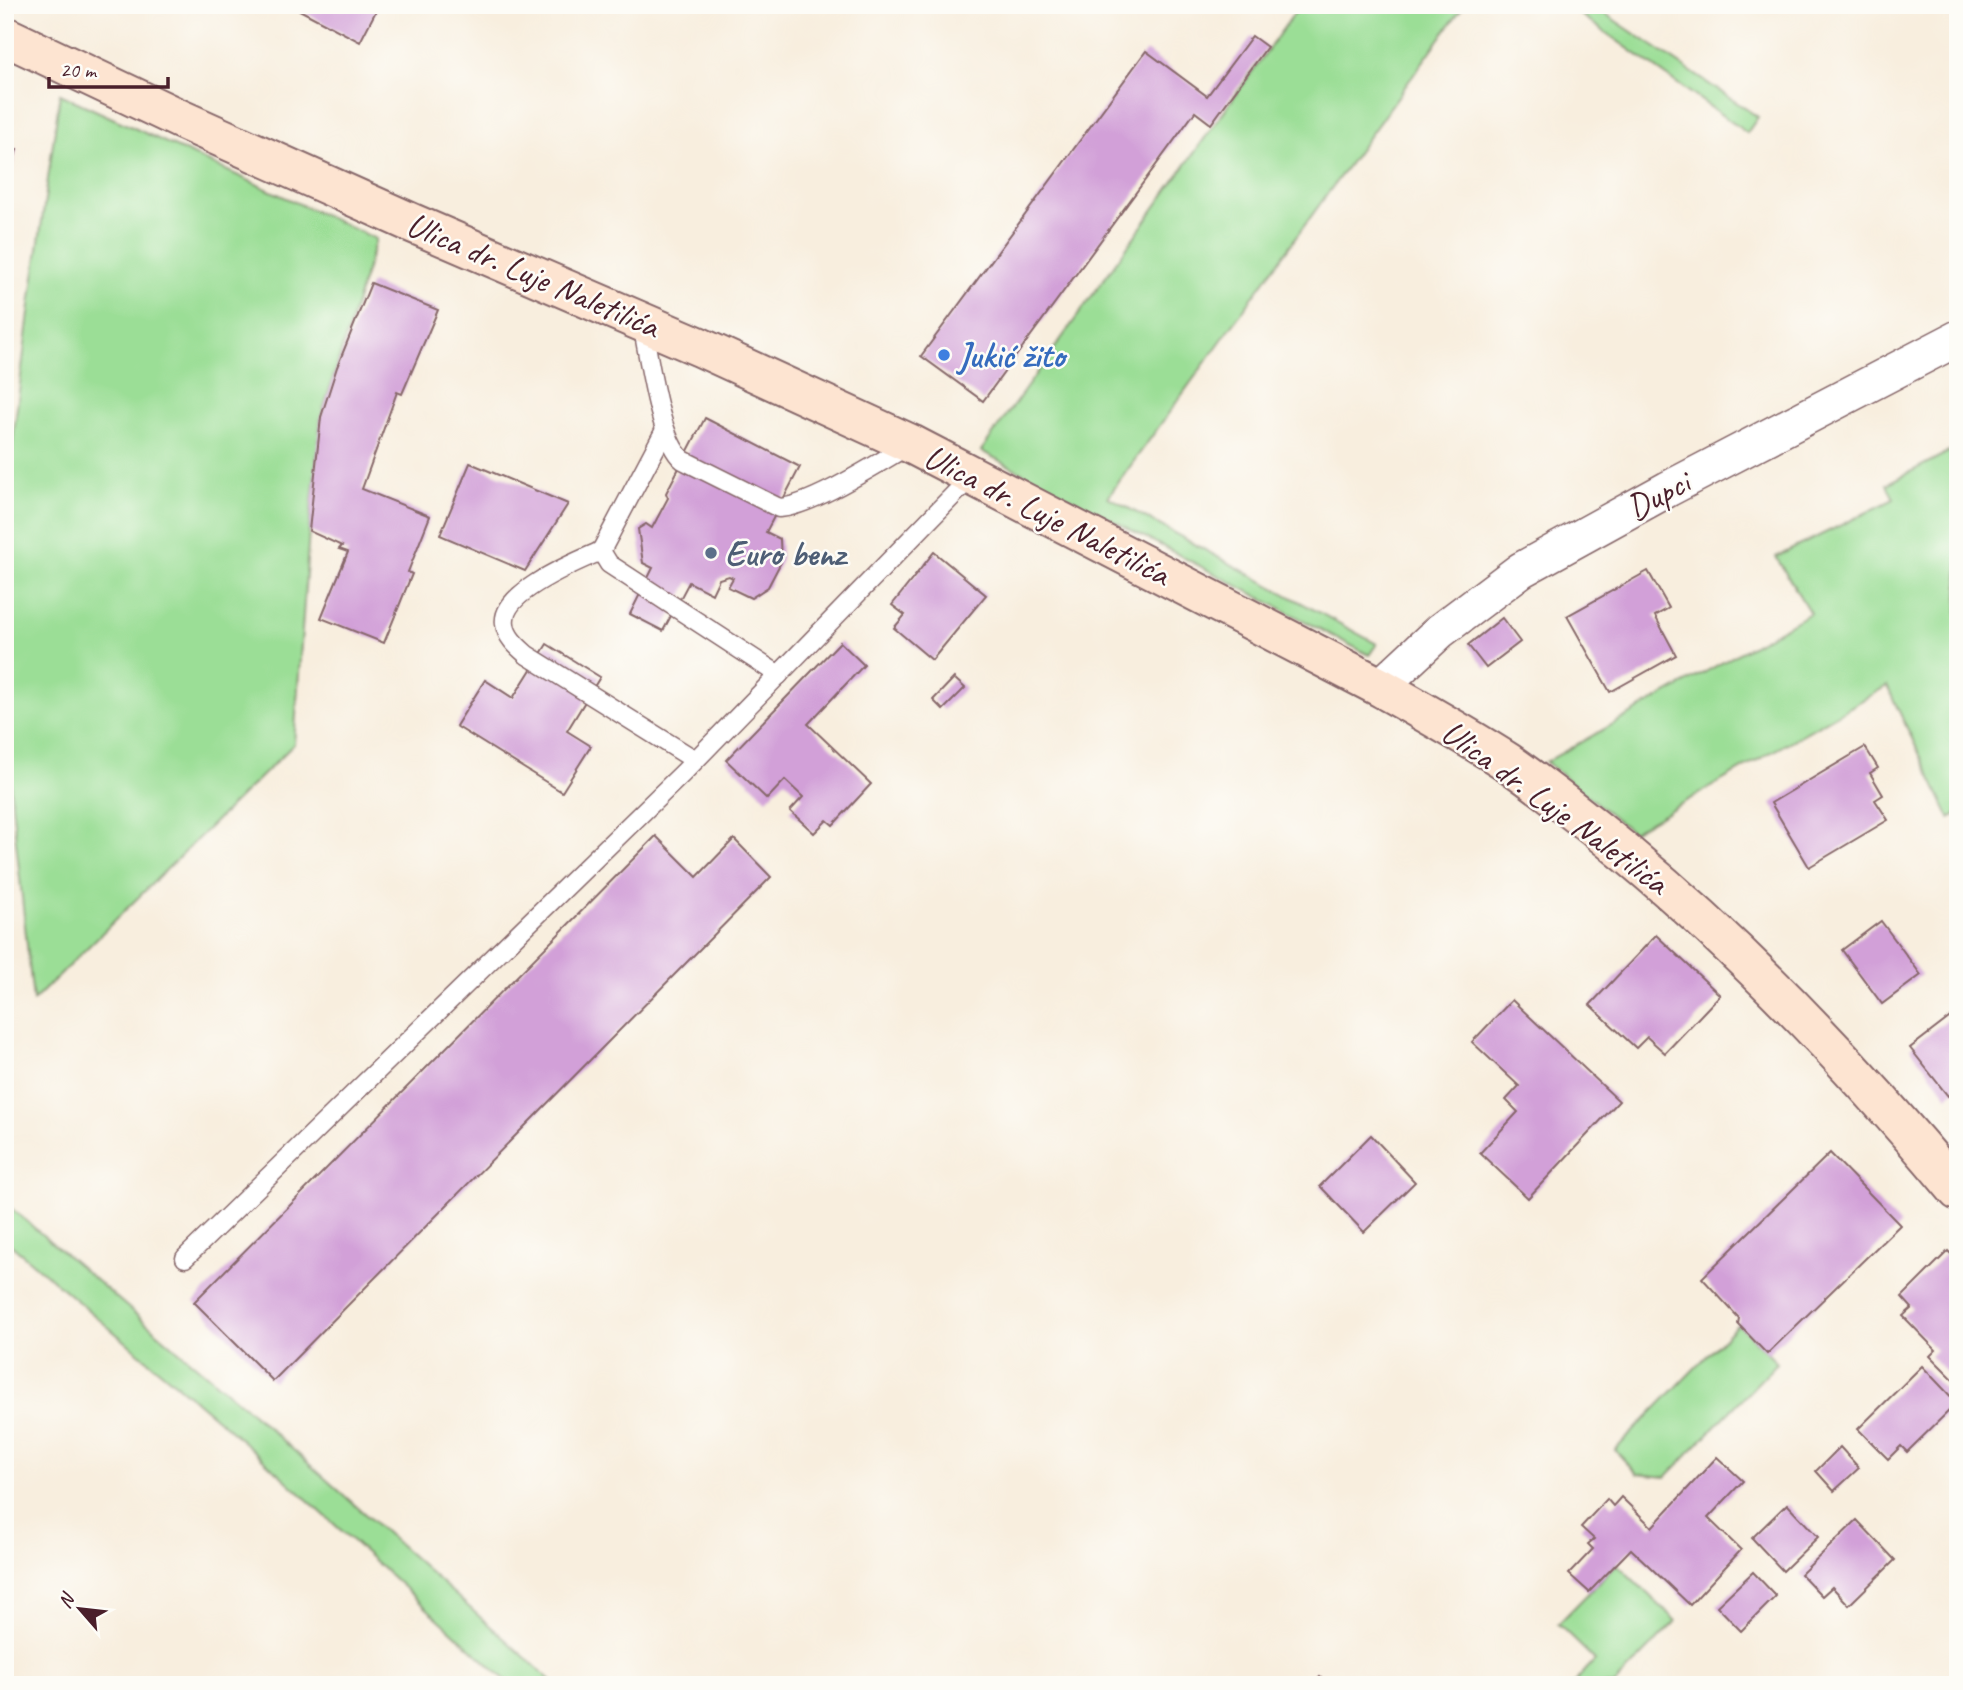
<svg xmlns="http://www.w3.org/2000/svg" width="1963" height="1690" font-family="Caveat,sans-serif">
  <style>
    .green { fill: #9bde96; stroke: #727e60; stroke-width: 2 }
    .building { fill: #d2a0d8 }
    .lines { fill: none; stroke-linecap: round; stroke-linejoin: round }
    .lane-casing { stroke: #87676a; stroke-width: 21 }
    .street-casing { stroke: #87676a; stroke-width: 38 }
    .secondary-casing { stroke: #87676a; stroke-width: 42 }
    .lane { stroke: #fff; stroke-width: 18 }
    .street { stroke: #fff; stroke-width: 35 }
    .secondary { stroke: #fde4d1; stroke-width: 38 }
    .shop-dot { fill: #3f7fe0; stroke: #fdfcf7; stroke-width: 2.5 }
    .service-dot { fill: #5c6f8a; stroke: #fdfcf7; stroke-width: 2.5 }
    .labels { text-anchor: middle; dominant-baseline: central; stroke-width: 5; stroke-linejoin: round; paint-order: stroke }
    .street-label { font-size: 35px; fill: #4a1f2b; stroke: #fdfcf7 }
    .shop-label { font-size: 35px; font-weight: bold; fill: #366cbe; stroke: #fdfcf7; text-anchor: start }
    .service-label { font-size: 35px; font-weight: bold; fill: #4e5e75; stroke: #fdfcf7; text-anchor: start }
  </style>
  <rect width="100%" height="100%" fill="#fdfcf7"/>
  <filter id="ink" filterUnits="userSpaceOnUse"><feTurbulence type="fractalNoise" baseFrequency=".0143" numOctaves="2"/><feDisplacementMap in="SourceGraphic" scale="14" xChannelSelector="R" yChannelSelector="G"/><feConvolveMatrix kernelMatrix="1 2 1 2 8 2 1 2 1" color-interpolation-filters="sRGB"/></filter>
  <filter id="wash" filterUnits="userSpaceOnUse"><feTurbulence type="fractalNoise" baseFrequency=".00686" numOctaves="4" result="noise"/><feDisplacementMap in="SourceGraphic" scale="28" xChannelSelector="R" yChannelSelector="G"/><feGaussianBlur stdDeviation="1.57" result="paint"/><feColorMatrix in="noise" values="0 0 0 0 0 0 0 0 0 0 0 0 0 0 0 0 0 1.4 0 .05"/><feComposite in="paint" operator="in"/></filter>
  <g filter="url(#wash)">
    <rect width="100%" height="100%" fill="#f8eede"/>
    <g class="green">
      <polygon points="1300,5 1464,5 1108,497 1377,644 1369,655 981,451"/>
      <polygon points="1567,5 1592,5 1758,117 1747,133"/>
      <polygon points="60,94 376,239 321,417 309,531 294,744 33,1001 11,794 5,694 5,502 30,305"/>
      <polygon points="1958,447 1958,814 1950,818 1887,686 1632,832 1546,762 1810,613 1776,557 1894,499 1887,484"/>
      <polygon points="5,1203 252,1413 556,1685 511,1685 234,1433 5,1240"/>
      <polygon points="1738,1324 1777,1363 1666,1477 1637,1474 1615,1450"/>
      <polygon points="1617,1564 1676,1621 1614,1685 1572,1685 1595,1660 1558,1624"/>
    </g>
    <g id="blocks">
      <g class="building">
        <polygon points="290,5 379,5 360,42"/>
        <polygon points="1252,36 1267,47 1211,124 1195,112 983,401 921,356 1146,51 1207,96"/>
        <polygon points="5,146 17,149 6,192 5,192"/>
        <polygon points="371,283 438,310 402,394 397,392 362,489 430,516 408,572 412,574 384,643 321,618 348,552 339,549 342,546 309,531 321,417 337,367"/>
        <polygon points="705,418 800,467 766,532 780,539 781,562 768,587 751,598 728,587 733,578 729,576 719,579 712,594 689,582 663,631 630,614 653,568 643,563 638,529 646,524 652,528 668,498 666,493"/>
        <polygon points="470,463 568,504 525,571 440,535"/>
        <polygon points="934,552 986,595 932,660 894,628 905,615 892,605"/>
        <polygon points="1648,571 1669,608 1655,616 1676,655 1610,692 1567,616"/>
        <polygon points="1502,618 1520,642 1486,668 1468,645"/>
        <polygon points="840,642 864,665 808,724 871,784 833,825 827,820 814,833 790,811 803,797 785,780 767,799 726,760"/>
        <polygon points="547,644 600,677 567,731 591,746 562,792 456,726 485,680 513,698"/>
        <polygon points="954,678 965,688 943,710 933,700"/>
        <polygon points="1865,747 1878,768 1870,773 1883,795 1875,800 1888,820 1809,867 1771,803"/>
        <polygon points="656,836 697,877 734,839 771,877 273,1381 194,1302"/>
        <polygon points="1881,921 1921,975 1882,1004 1842,950"/>
        <polygon points="1656,935 1720,995 1665,1053 1647,1037 1636,1048 1590,1005"/>
        <polygon points="1512,1000 1619,1101 1528,1198 1480,1153 1518,1112 1506,1100 1519,1086 1472,1042"/>
        <polygon points="1958,1011 1958,1088 1948,1096 1910,1048"/>
        <polygon points="1371,1135 1415,1182 1364,1232 1320,1186"/>
        <polygon points="1830,1153 1900,1225 1767,1354 1738,1324 1739,1318 1702,1278"/>
        <polygon points="1948,1251 1958,1261 1958,1384 1930,1356 1936,1350 1903,1316 1912,1308 1902,1297"/>
        <polygon points="1922,1366 1957,1403 1907,1452 1901,1446 1888,1459 1858,1429"/>
        <polygon points="1840,1447 1859,1468 1834,1491 1816,1471"/>
        <polygon points="1717,1457 1743,1481 1708,1518 1741,1550 1690,1605 1631,1549 1589,1592 1569,1574 1593,1549 1588,1544 1594,1539 1581,1527 1607,1499 1613,1506 1621,1497 1652,1527"/>
        <polygon points="1787,1504 1818,1537 1783,1571 1752,1538"/>
        <polygon points="1857,1520 1895,1560 1849,1605 1832,1587 1822,1596 1801,1574"/>
        <polygon points="1753,1572 1776,1596 1741,1631 1717,1606"/>
        <polygon points="1320,1677 1328,1685 1312,1685"/>
      </g>
    </g>
  </g>
  <g filter="url(#ink)">
    <use href="#blocks" fill-opacity="0" stroke="#87676a" stroke-width="2"/>
    <g class="lines">
      <defs>
        <g id="lane">
          <path d="M642,324C649,356 659,441 683,460L779,508C811,507 881,461 911,444"/>
          <polyline points="665,430 601,551 609,564 779,675"/>
          <path d="M601,551C578,561 500,592 505,624C506,637 518,647 527,655L695,760"/>
          <polyline points="185,1258 683,773 973,475"/>
        </g>
        <polyline id="street" points="1380,687 1440,631 1521,570 1668,489 1958,338"/>
        <path id="secondary" d="M5,36L180,119L412,223L700,347L911,444L1380,687C1424,712 1467,736 1509,763C1549,791 1589,823 1627,854C1749,955 1857,1070 1958,1191"/>
      </defs>
      <use href="#lane" class="lane-casing"/>
      <use href="#street" class="street-casing"/>
      <use href="#secondary" class="secondary-casing"/>
      <use href="#lane" class="lane"/>
      <use href="#street" class="street"/>
      <use href="#secondary" class="secondary"/>
    </g>
  </g>
  <circle class="shop-dot" cx="944" cy="355" r="7"/>
  <circle class="service-dot" cx="711" cy="553" r="7"/>
  <g class="labels">
    <g class="street-label">
      <text transform="translate(533 275) rotate(23)">Ulica dr. Luje Naletilića</text>
      <text transform="translate(1658 495) rotate(-28)">Dupci</text>
      <text transform="translate(1047 515) rotate(27)">Ulica dr. Luje Naletilića</text>
      <text transform="translate(1555 807) rotate(36)">Ulica dr. Luje Naletilića</text>
    </g>
    <g class="shop-label">
      <text x="958" y="355">Jukić žito</text>
    </g>
    <g class="service-label">
      <text x="725" y="553">Euro benz</text>
    </g>
  </g>
  <rect width="1963" height="1690" fill="none" stroke="#fdfcf7" stroke-width="28"/>
  <g transform="translate(80 1609) rotate(298)" stroke="#fdfcf7" stroke-width="5" paint-order="stroke">
  <path d="M0-5L12 26L0 18L-12 26Z" fill="#4a1f2b"/>
  <text y="-10" font-size="19" font-weight="bold" text-anchor="middle" fill="#4a1f2b">N</text>
  </g>
  <path d="M49 77v10h119v-10" fill="none" stroke="#4a1f2b" stroke-width="3.5"/>
  <text x="60" y="77" font-size="21" fill="#4a1f2b" stroke="#fdfcf7" stroke-width="5" paint-order="stroke">20 m</text>
</svg>
